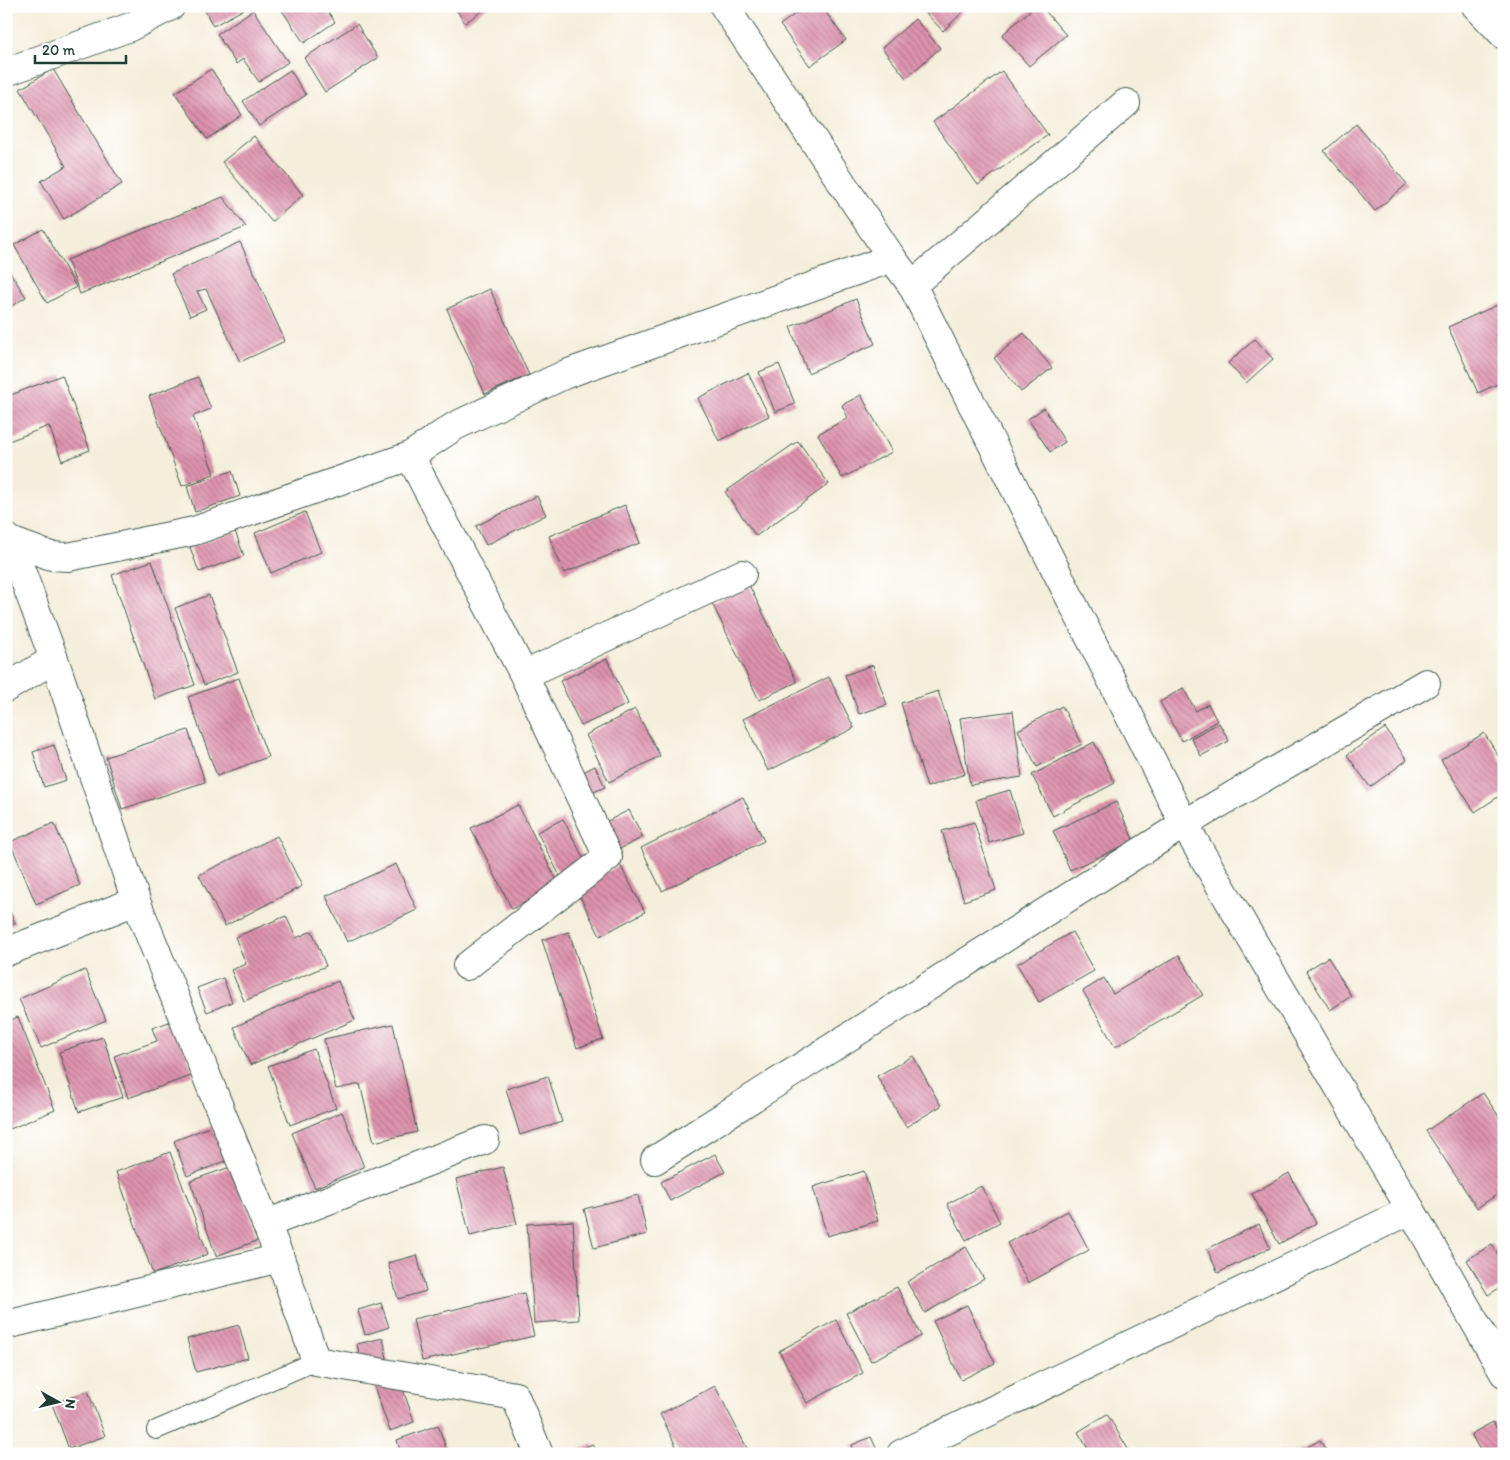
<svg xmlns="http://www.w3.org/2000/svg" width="1510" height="1460" font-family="Itim,sans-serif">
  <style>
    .building { fill: url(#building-back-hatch) }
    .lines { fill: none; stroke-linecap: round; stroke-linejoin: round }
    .service-casing { stroke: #3f584d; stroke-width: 20 }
    .minor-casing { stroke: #3f584d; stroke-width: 30 }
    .service { stroke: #fff; stroke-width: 18 }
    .minor { stroke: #fff; stroke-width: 28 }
  </style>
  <defs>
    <pattern id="building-back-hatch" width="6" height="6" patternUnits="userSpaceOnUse" patternTransform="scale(1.25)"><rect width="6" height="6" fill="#de92ad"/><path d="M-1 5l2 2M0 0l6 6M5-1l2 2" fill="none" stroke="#b3788e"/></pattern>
  </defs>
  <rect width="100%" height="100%" fill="#fff"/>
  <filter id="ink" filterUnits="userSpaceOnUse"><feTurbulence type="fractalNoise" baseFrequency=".02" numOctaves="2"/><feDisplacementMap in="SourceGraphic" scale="10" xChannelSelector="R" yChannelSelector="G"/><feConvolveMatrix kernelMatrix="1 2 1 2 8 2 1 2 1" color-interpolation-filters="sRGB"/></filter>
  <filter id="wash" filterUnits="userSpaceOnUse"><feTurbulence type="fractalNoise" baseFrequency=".0096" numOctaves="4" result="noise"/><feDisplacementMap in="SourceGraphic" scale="20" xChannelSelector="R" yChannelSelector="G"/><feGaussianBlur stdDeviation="1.12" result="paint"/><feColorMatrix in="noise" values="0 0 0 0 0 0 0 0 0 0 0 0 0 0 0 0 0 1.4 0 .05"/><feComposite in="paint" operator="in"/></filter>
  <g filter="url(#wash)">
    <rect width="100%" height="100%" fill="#f4eedb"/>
    <g id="blocks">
      <g class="building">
        <polygon points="204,6 245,6 246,8 213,26 203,7"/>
        <polygon points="279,6 324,6 335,22 304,43"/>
        <polygon points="454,6 489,6 465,23"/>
        <polygon points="806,6 821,6 846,40 810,66 780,25"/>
        <polygon points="919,6 969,6 943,31"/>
        <polygon points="1035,6 1041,6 1066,35 1029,66 1002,35"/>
        <polygon points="253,10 288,62 259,82 243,59 236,64 217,34"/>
        <polygon points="915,19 940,48 906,78 882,48"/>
        <polygon points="357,24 378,58 325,92 304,58"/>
        <polygon points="53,69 122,184 64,219 41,181 66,166 20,89"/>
        <polygon points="211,69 242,115 207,139 175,93"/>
        <polygon points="290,70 306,95 259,126 243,101"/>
        <polygon points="1002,71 1048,135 978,185 933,122"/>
        <polygon points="1356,124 1407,184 1375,211 1324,151"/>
        <polygon points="254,136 303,195 272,222 222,162"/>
        <polygon points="223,197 246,227 80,294 67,260"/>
        <polygon points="43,229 76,287 47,303 14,245"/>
        <polygon points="240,242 285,341 240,362 206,289 197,291 206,309 190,316 171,274"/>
        <polygon points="6,266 26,297 6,310"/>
        <polygon points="490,289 529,375 485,394 447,309"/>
        <polygon points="856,299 875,344 808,373 790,327"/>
        <polygon points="1504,302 1504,381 1478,393 1448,327"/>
        <polygon points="1024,333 1052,368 1021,392 994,358"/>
        <polygon points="1255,339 1273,359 1246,383 1228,363"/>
        <polygon points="779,364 795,404 775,412 759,372"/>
        <polygon points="748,373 769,416 719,441 698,398"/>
        <polygon points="62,375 90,450 62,461 49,426 6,442 6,397"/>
        <polygon points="198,377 211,409 193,416 214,474 182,486 149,396"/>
        <polygon points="861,395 892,452 842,478 818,434 848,418 842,405"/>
        <polygon points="1044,408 1065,442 1050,452 1028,419"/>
        <polygon points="798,441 829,484 756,536 725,492"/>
        <polygon points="232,471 240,496 195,512 187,486"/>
        <polygon points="537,496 546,515 486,545 476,526"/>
        <polygon points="625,505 640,543 564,573 549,536"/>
        <polygon points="305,512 321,552 271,573 255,533"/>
        <polygon points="235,531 244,556 199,572 190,547"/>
        <polygon points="152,561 195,685 155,699 112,575"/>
        <polygon points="749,585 797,682 759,700 712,603"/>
        <polygon points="209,595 238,672 204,685 175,608"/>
        <polygon points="607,659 628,704 581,726 560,681"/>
        <polygon points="873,665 887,705 859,714 845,675"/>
        <polygon points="829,677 854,728 768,771 743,719"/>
        <polygon points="239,678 268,757 217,776 188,697"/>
        <polygon points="1183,688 1196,711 1208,704 1217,721 1182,741 1160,702"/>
        <polygon points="938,691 965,774 927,787 901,703"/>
        <polygon points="1062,706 1082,744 1037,767 1018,730"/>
        <polygon points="635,709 660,756 609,782 586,735"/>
        <polygon points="1013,711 1022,777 970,785 960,718"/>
        <polygon points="1219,723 1229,741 1201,756 1191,738"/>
        <polygon points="1385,728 1407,760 1370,787 1347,755"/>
        <polygon points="188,730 205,782 122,809 106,757"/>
        <polygon points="1484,733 1504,765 1504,793 1475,812 1441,760"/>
        <polygon points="1094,742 1115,783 1053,816 1032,775"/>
        <polygon points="54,745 66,780 44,787 33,752"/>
        <polygon points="595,766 605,787 587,795 577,775"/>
        <polygon points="1010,790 1023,833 989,843 976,800"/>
        <polygon points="743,797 764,841 662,891 641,848"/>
        <polygon points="1116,802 1134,841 1070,870 1053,831"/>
        <polygon points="518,805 559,885 512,909 471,828"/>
        <polygon points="629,810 643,837 618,850 604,823"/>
        <polygon points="563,819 587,865 561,878 537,832"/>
        <polygon points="974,822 996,890 964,901 942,831"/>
        <polygon points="54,823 80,885 36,904 10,842"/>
        <polygon points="277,836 302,886 225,926 199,875"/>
        <polygon points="396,864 417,910 347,942 326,896"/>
        <polygon points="620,865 645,912 600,936 576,889"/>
        <polygon points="6,903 15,923 6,927"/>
        <polygon points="286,916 296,938 312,931 326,966 244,1001 231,970 246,964 235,937"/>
        <polygon points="569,932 603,1039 577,1048 542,940"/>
        <polygon points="1072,932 1094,971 1039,1002 1017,964"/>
        <polygon points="1179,955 1203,995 1115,1047 1083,991 1104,978 1113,994"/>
        <polygon points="1328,957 1351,996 1330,1010 1306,971"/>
        <polygon points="85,970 106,1020 41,1048 19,999"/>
        <polygon points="223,978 232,1002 207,1012 197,988"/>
        <polygon points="338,981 355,1020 250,1065 234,1027"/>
        <polygon points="18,1017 55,1110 10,1129 6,1120 6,1022"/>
        <polygon points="175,1020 194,1075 128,1098 114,1056 157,1041 152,1028"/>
        <polygon points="393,1024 417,1132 374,1142 360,1084 336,1089 324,1039"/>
        <polygon points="103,1037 123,1097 79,1112 59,1052"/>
        <polygon points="314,1049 336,1108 290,1125 268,1066"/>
        <polygon points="913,1056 941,1106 906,1127 877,1076"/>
        <polygon points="548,1076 562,1122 520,1135 506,1089"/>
        <polygon points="1483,1093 1504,1124 1504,1190 1477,1208 1426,1131"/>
        <polygon points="342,1112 364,1167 315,1188 292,1133"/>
        <polygon points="212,1126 226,1161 187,1176 174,1141"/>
        <polygon points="170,1152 208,1254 153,1274 116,1172"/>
        <polygon points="715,1154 725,1172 670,1201 661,1182"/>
        <polygon points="233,1166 259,1240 216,1256 190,1181"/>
        <polygon points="503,1167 517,1224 470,1236 456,1179"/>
        <polygon points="864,1171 878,1221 827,1236 813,1187"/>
        <polygon points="1289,1173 1316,1223 1279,1244 1252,1194"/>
        <polygon points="981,1186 1000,1222 966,1240 947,1204"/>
        <polygon points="638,1195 647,1234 594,1248 584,1209"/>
        <polygon points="1068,1211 1089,1250 1028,1283 1007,1243"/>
        <polygon points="573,1221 579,1320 534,1323 527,1224"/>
        <polygon points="1259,1224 1270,1248 1218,1273 1207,1249"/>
        <polygon points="1492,1244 1504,1264 1504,1285 1488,1295 1467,1260"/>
        <polygon points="966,1247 984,1279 925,1313 907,1282"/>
        <polygon points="417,1255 426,1291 398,1299 388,1263"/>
        <polygon points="897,1287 921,1336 871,1361 846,1313"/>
        <polygon points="524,1293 534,1336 422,1361 413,1319"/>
        <polygon points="381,1303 389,1327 365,1335 358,1310"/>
        <polygon points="967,1305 995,1363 961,1380 933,1321"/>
        <polygon points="836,1320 863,1373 807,1403 779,1351"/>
        <polygon points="239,1325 248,1358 196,1372 187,1339"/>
        <polygon points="383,1338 388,1363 362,1369 357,1344"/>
        <polygon points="372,1381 402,1386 414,1422 390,1431"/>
        <polygon points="715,1386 750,1454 680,1454 660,1414"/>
        <polygon points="88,1391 105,1436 69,1449 52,1404"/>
        <polygon points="1107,1414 1131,1454 1091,1454 1078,1432"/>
        <polygon points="1493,1422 1504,1440 1504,1454 1482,1454 1471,1434"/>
        <polygon points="438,1425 448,1454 401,1454 397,1440"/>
        <polygon points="871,1437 878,1452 874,1454 855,1454 852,1445"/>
        <polygon points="1320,1440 1328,1454 1295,1454"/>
        <polygon points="592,1444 597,1454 571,1454"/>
      </g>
    </g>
  </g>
  <g filter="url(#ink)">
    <use href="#blocks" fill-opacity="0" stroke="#3f584d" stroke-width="1"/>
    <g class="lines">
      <defs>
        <polyline id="service" points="156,1430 316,1361"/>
        <g id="minor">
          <polyline points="724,6 892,258 912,285 1184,824 1411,1210 1504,1373"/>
          <polyline points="1476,6 1504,35"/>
          <polyline points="6,72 130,27 171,6"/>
          <polyline points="912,285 1126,103"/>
          <polyline points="410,456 524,675 608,857 467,966"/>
          <polyline points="6,537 19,565 54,659 136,901 280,1258 316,1361 515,1396 539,1454"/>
          <polyline points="8,540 51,556 68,557 194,531 410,456 455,426 566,374 892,258"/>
          <polyline points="524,675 742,574"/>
          <polyline points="6,688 54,659"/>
          <polyline points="6,952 136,901"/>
          <polyline points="655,1160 1184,824 1426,683"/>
          <polyline points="266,1224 485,1140"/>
          <polyline points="6,1325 280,1258"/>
          <polyline points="901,1454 1411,1210"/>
        </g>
      </defs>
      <use href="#service" class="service-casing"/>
      <use href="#minor" class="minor-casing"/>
      <use href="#service" class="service"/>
      <use href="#minor" class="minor"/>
    </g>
  </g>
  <rect width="1510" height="1460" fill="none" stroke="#fff" stroke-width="25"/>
  <g transform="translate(58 1402) rotate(98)" stroke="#ffffff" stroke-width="4" paint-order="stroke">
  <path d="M0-4L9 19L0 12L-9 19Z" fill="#1f3d34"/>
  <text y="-8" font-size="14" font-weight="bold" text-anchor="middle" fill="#1f3d34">N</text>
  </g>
  <path d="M35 55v8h91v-8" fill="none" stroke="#1f3d34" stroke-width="2.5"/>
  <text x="42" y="55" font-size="15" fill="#1f3d34" stroke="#ffffff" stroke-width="4" paint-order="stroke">20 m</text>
</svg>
